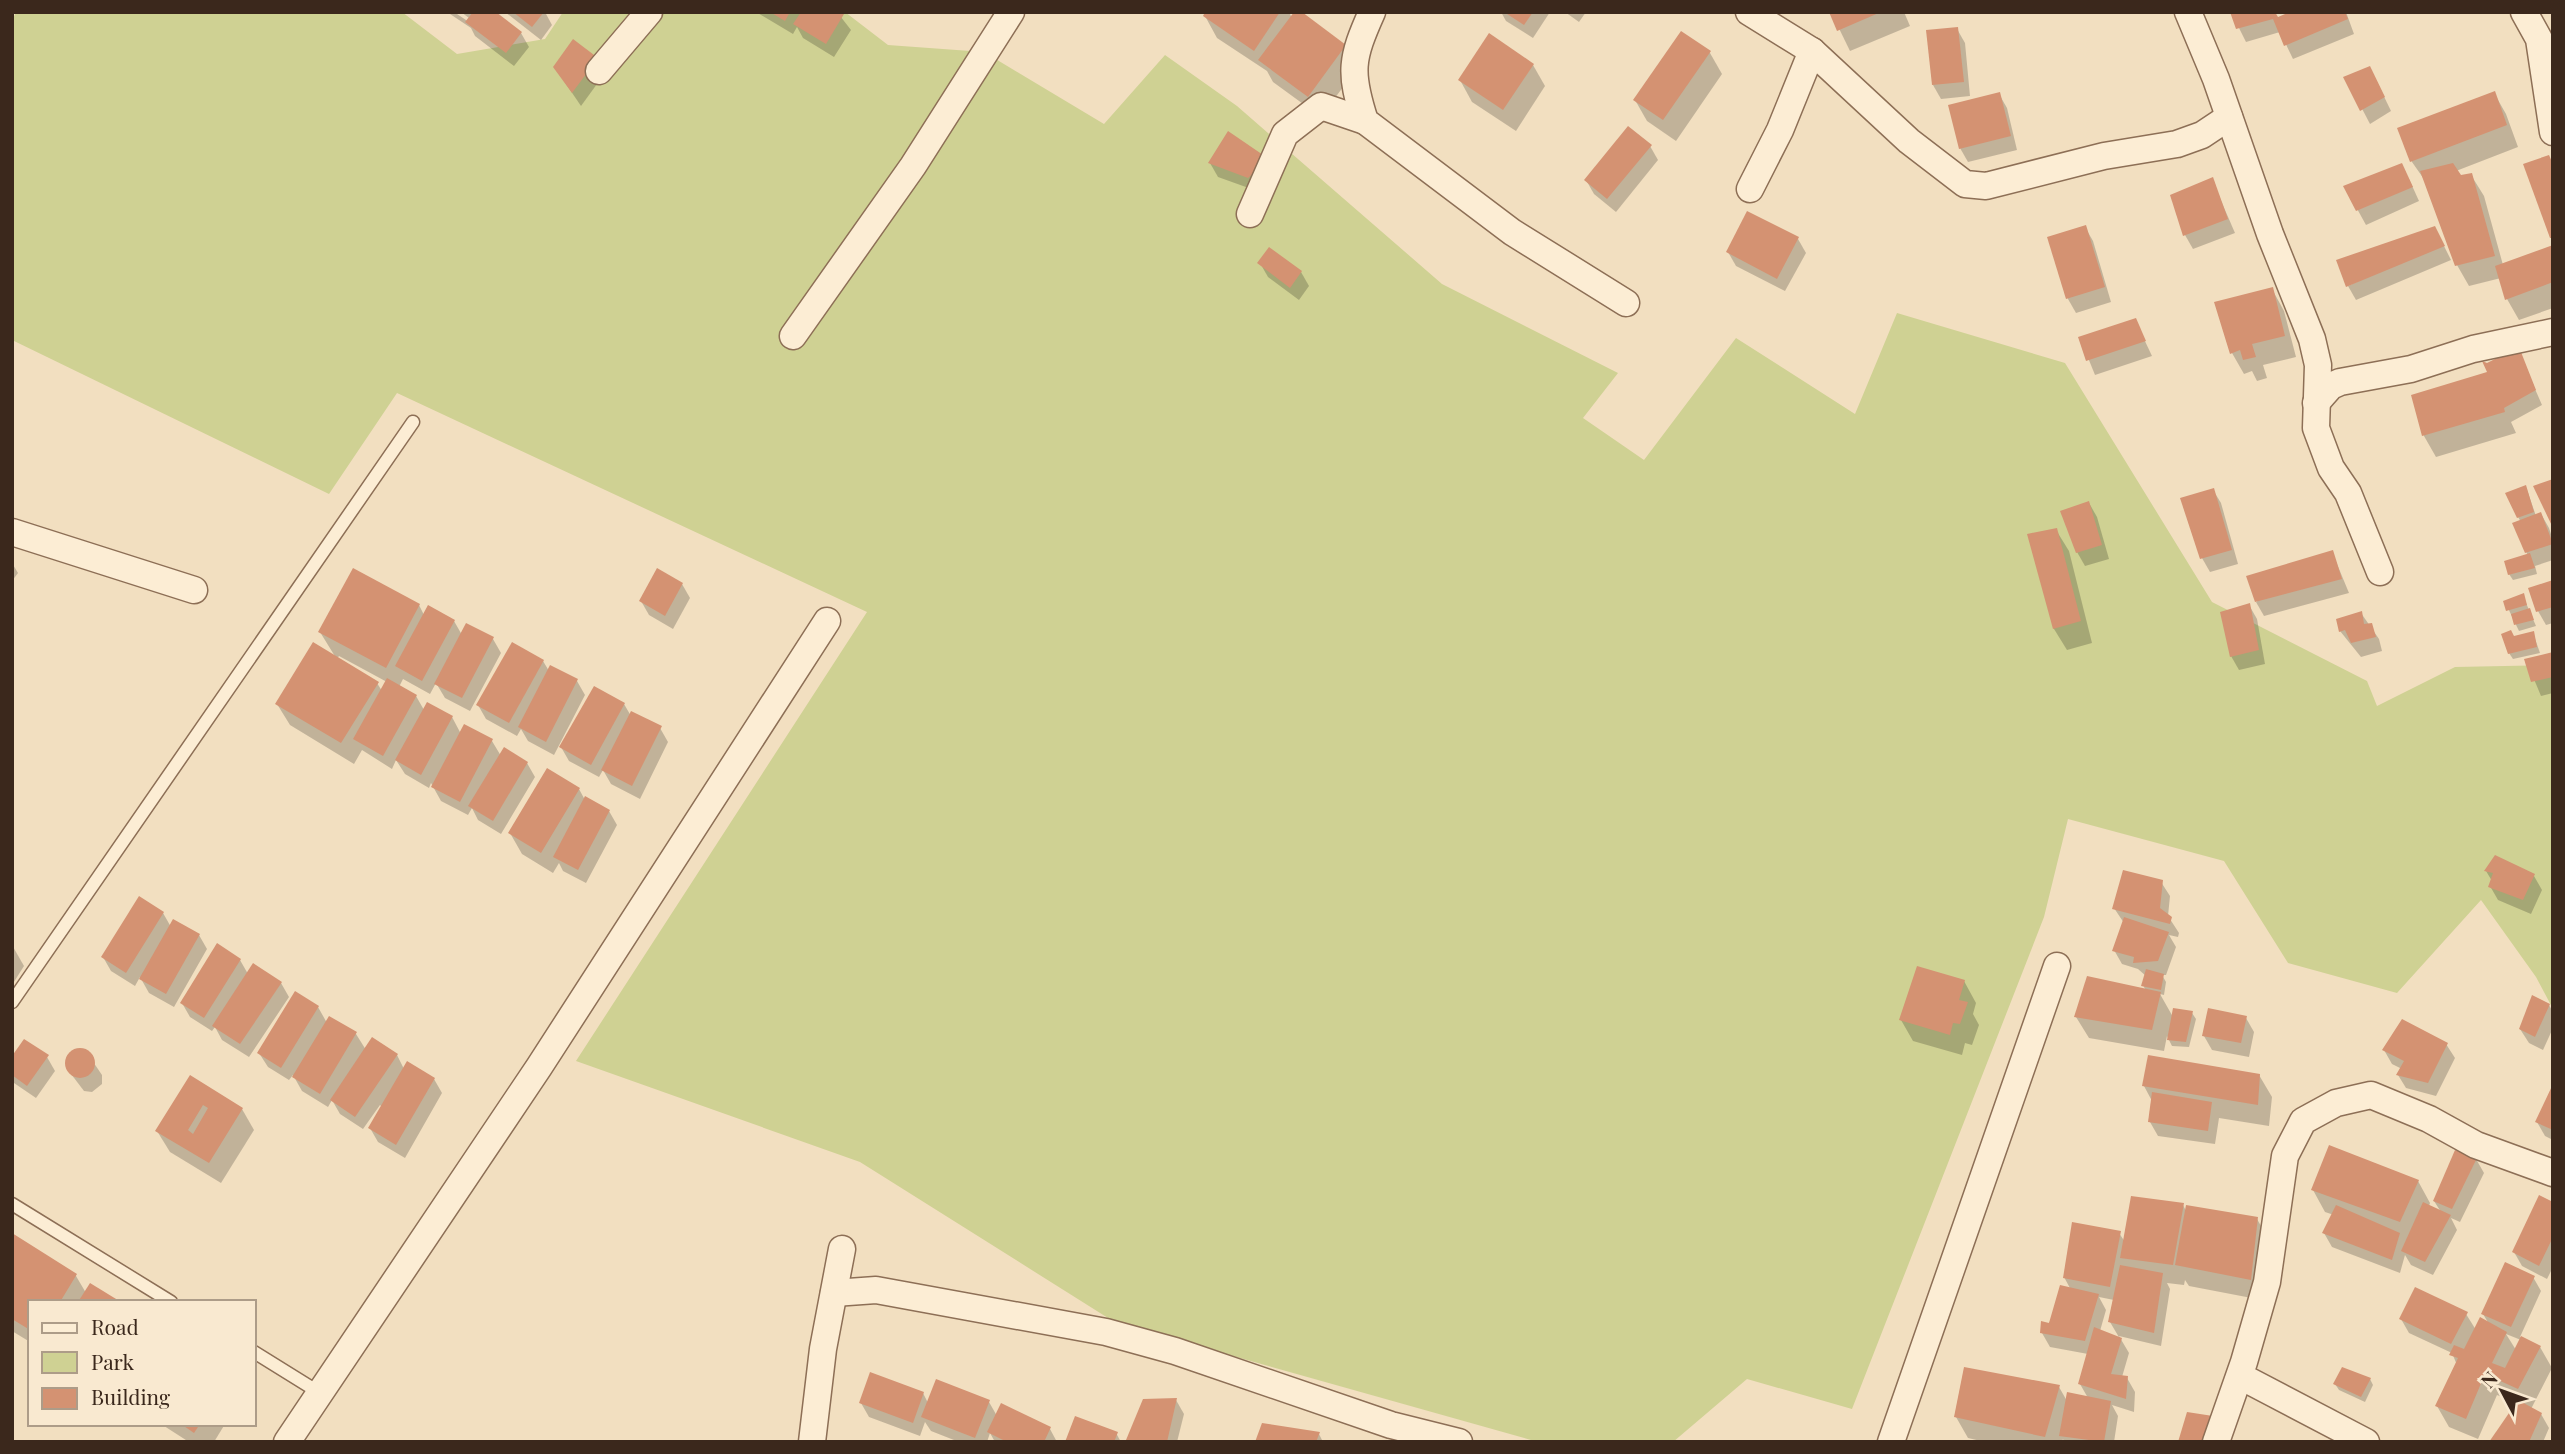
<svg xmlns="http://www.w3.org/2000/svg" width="2565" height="1454" font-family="'Playfair Display',serif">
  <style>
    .green { fill: #cfd193 }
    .shadow { fill: #0003; fill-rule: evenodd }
    .building { fill: #d49272; fill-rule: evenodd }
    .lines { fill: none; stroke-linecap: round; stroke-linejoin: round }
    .lane-casing { stroke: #8d6f56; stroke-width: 15 }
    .street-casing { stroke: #8d6f56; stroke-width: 29 }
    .lane { stroke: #fcedd4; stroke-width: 12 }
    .street { stroke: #fcedd4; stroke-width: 26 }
  </style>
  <rect width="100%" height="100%" fill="#f2dfc0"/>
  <polygon class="green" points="16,12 402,12 457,54 545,39 563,12 845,12 888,45 984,52 1104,124 1165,55 1237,106 1442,284 1618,373 1583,418 1644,460 1736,338 1855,414 1897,313 2065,363 2212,602 2367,681 2377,706 2455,667 2553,665 2553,1009 2536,977 2481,900 2397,993 2288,963 2224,861 2068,819 2044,917 1852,1409 1747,1379 1673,1442 1538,1442 1116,1323 860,1162 576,1061 867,612 397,393 329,494 12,340 12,21"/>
  <g class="shadow">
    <polygon points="447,12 454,12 472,24 473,21 461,12 493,12 521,33 529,47 514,66 475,36 471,28"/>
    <polygon points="505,12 545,12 552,25 541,40"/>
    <polygon points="756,12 837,12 851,30 834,57 803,38 797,27 793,34"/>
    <polygon points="1207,12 1289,12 1292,18 1345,46 1357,68 1321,117 1273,82 1267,71 1217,38 1205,16"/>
    <polygon points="1501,12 1550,12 1533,38 1506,21"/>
    <polygon points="1565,12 1586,12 1579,22"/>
    <polygon points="1831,12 1904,12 1910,26 1850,51"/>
    <polygon points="2231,12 2278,19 2295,12 2346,12 2354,34 2293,59 2280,32 2246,42"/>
    <polygon points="1957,29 1965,43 1970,96 1941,99 1933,85"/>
    <polygon points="1681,33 1710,53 1722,74 1676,141 1647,121 1635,100"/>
    <polygon points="573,42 605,73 581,106 564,81"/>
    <polygon points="1533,65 1545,86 1516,131 1472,102 1460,80"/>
    <polygon points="2346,78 2377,82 2391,111 2370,124"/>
    <polygon points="2494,93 2506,114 2518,147 2456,171 2460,177 2471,175 2484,196 2503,265 2553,246 2553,308 2519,320 2507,299 2501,278 2469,286 2457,265 2426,182 2412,162 2400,129"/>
    <polygon points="1999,94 2007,108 2017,150 1968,162 1960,148"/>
    <polygon points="1650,146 1658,160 1616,212 1594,194 1586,180"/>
    <polygon points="1267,160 1257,191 1218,177 1210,163"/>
    <polygon points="2409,179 2419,201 2366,225 2345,187"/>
    <polygon points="2212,180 2235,233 2193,249 2185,235"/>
    <polygon points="2085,227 2093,241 2111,302 2076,313 2068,299 2049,238"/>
    <polygon points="1798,239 1806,253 1785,291 1736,266 1728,252"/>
    <polygon points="2442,242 2451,260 2356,300 2348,286"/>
    <polygon points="1260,263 1301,272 1309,286 1299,300 1268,277"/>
    <polygon points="2272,289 2284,311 2296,357 2263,365 2267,378 2257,381 2252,371 2244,374 2232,353"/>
    <polygon points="2135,320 2152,356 2095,375 2080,338"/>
    <polygon points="2518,350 2542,405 2511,422 2516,433 2436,457 2424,436 2414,396 2490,373"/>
    <polygon points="2526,487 2536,516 2541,514 2549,528 2553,540 2553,560 2535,566 2537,574 2513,580 2509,574 2528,556 2514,524 2521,522 2518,517"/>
    <polygon points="2213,490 2221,503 2238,564 2210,572 2202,558"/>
    <polygon points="2089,503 2097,517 2109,559 2085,566 2077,552"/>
    <polygon points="2056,530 2069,551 2092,643 2067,650 2054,629 2030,535"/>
    <polygon points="2332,552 2349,593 2264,616 2256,602"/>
    <polygon points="12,563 18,573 12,581"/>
    <polygon points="2553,582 2553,623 2546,625 2538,611"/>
    <polygon points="682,584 690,598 673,629 649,615 641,601"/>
    <polygon points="2523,596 2536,626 2519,631 2505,602"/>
    <path d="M419,605L424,615L454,621L462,635L493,639L501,653L470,711L445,698L436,683L430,694L403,679L399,687L416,696L424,710L452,717L461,734L492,741L501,756L527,763L535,777L501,834L478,820L472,808L468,815L441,801L431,783L429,788L405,774L396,760L392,769L362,750L354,764L290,725L277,704L336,658L320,632ZM339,656L387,682L382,691L377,683L337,659Z"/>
    <polygon points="2249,605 2257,619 2265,664 2239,670 2231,656"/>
    <polygon points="2361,613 2379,639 2382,651 2361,657 2340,631"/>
    <polygon points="2533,633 2540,653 2513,659 2509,653"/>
    <polygon points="2553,654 2553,693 2541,696 2526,660"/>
    <polygon points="543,661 549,671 577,681 585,695 554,755 528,741 521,729 517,736 486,719 478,705"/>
    <polygon points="624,704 631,716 660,728 668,742 640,799 611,784 603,770 599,777 569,761 561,747"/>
    <polygon points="579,789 585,800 609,811 617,825 586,883 563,871 559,863 553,873 522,854 510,833"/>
    <polygon points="2486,871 2534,876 2542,890 2531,914 2498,900 2490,886 2492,881"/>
    <polygon points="2161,882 2170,896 2168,916 2179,933 2178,937 2169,935 2176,947 2166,975 2162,975 2166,982 2164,995 2160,994 2173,1017 2192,1013 2196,1019 2189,1047 2172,1046 2167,1036 2164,1051 2089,1038 2076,1017 2146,991 2143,985 2146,976 2138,969 2122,964 2114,950 2124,923 2114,908"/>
    <polygon points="163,913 171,927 199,935 207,949 174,1007 149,993 140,977 135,986 111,971 103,957"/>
    <polygon points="12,945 24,966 12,985"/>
    <polygon points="240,960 248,974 281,983 289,997 249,1057 222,1040 215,1027 212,1031 190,1017 182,1003"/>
    <polygon points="1964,981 1976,1003 1973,1014 1979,1025 1972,1045 1965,1043 1962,1055 1913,1041 1901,1020"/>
    <polygon points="2549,1005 2553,1012 2553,1028 2543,1050 2529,1043 2520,1029"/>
    <polygon points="318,1007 327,1023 356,1034 366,1050 397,1055 404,1069 434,1079 442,1093 405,1158 378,1142 370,1128 382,1107 380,1105 363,1129 340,1114 332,1100 328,1107 302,1091 293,1075 289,1080 268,1067 259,1053"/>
    <polygon points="2246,1018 2254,1032 2249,1057 2212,1050 2204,1036"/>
    <polygon points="2446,1044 2455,1058 2436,1096 2406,1088 2398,1075 2402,1069 2392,1064 2384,1050"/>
    <polygon points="76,1050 85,1050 102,1075 102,1084 92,1092 84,1091 68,1070 69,1056"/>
    <polygon points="47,1057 55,1071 36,1098 14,1083 12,1060"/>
    <polygon points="2259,1075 2272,1097 2269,1126 2219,1118 2215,1144 2158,1136 2150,1122 2152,1101 2144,1086"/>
    <polygon points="190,1077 242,1109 254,1130 221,1183 170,1152 157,1131"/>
    <polygon points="2553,1088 2553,1140 2545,1136 2537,1122"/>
    <polygon points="2476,1159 2484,1173 2460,1222 2451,1218 2457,1230 2433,1275 2411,1265 2405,1255 2400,1273 2332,1247 2324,1233 2334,1215 2325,1212 2313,1190 2418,1181 2430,1203 2429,1206 2441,1212 2434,1201"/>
    <polygon points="2553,1204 2553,1267 2547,1279 2522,1266 2514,1252"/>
    <path d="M2183,1205L2186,1211L2257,1219L2269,1240L2262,1300L2189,1286L2185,1280L2184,1285L2167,1283L2170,1289L2161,1346L2119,1336L2129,1353L2122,1377L2127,1378L2135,1392L2134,1412L2112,1405L2118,1416L2114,1442H2064L2063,1439L2062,1442H1985L1968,1438L1956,1417L2059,1387L2067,1401L2088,1398L2080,1384L2088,1354L2050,1347L2042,1333L2071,1290L2064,1277L2119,1233L2125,1242ZM2099,1297L2114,1300L2110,1322L2120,1339L2100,1331L2106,1310Z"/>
    <polygon points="12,1237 76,1276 86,1293 117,1302 30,1302 30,1342 12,1331"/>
    <path d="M2533,1277L2541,1291L2520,1337L2540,1347L2552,1368L2531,1409L2541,1414L2549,1428L2543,1442H2491L2518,1404L2497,1395L2478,1439L2449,1427L2437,1406L2457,1365L2452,1353L2409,1333L2401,1319L2466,1314L2476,1330L2489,1324L2483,1314ZM2506,1334L2521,1340L2516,1350Z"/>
    <polygon points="2370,1379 2373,1385 2365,1402 2339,1390 2335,1384"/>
    <polygon points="923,1393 928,1403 989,1402 997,1416 1050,1429 1057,1442 995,1442 990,1433 987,1442 959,1442 931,1431 925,1422 920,1436 869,1417 861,1403"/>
    <polygon points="1176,1400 1184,1414 1177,1442 1129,1442"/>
    <polygon points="161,1424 225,1424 214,1442 189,1442"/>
    <polygon points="1116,1433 1121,1442 1067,1442"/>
    <polygon points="1319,1434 1323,1442 1257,1442"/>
  </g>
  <g class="building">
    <polygon points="473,12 496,12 522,32 506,53 465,22"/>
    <polygon points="513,12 544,12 532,27"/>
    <polygon points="770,12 790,12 785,21"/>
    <polygon points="801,12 841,12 844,14 826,44 793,24"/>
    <polygon points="1205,12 1280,12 1254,51 1203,16"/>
    <polygon points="1294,12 1302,12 1346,45 1308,97 1258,60"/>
    <polygon points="1504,12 1533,12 1524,25"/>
    <polygon points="1829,12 1881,12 1837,31"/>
    <polygon points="2230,12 2275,12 2278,17 2290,12 2345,12 2348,19 2284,46 2273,19 2236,29"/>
    <polygon points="1958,27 1964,82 1932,85 1926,30"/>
    <polygon points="1681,31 1711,51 1663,120 1633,100"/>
    <polygon points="1489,33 1534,64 1503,110 1458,80"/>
    <polygon points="573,39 598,58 572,93 553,67"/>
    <polygon points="2370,66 2385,97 2360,111 2343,77"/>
    <polygon points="2495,91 2507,125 2410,162 2397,128"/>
    <polygon points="2000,92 2011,136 1959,149 1948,105"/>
    <polygon points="1628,126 1652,145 1607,199 1584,180"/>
    <polygon points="1228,131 1269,159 1248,178 1208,163"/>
    <polygon points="2549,155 2553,164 2553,238 2550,238 2523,164"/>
    <polygon points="2402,163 2413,187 2356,211 2343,186"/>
    <polygon points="2453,163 2461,175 2472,173 2495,256 2455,266 2420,171"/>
    <polygon points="2213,177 2228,219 2183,236 2170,195"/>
    <polygon points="1747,211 1799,237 1777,279 1726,252"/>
    <polygon points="2086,225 2105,287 2066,299 2047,237"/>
    <polygon points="2435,226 2445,246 2346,287 2336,260"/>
    <polygon points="2553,245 2553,282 2505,300 2495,266"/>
    <polygon points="1269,247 1302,271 1290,288 1257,263"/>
    <polygon points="2273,287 2285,336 2252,344 2256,357 2243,360 2240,350 2230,354 2214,302"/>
    <polygon points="2136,318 2146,341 2086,361 2078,337"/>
    <polygon points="2519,347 2536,390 2504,408 2505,412 2422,436 2411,395 2487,372 2482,361 2487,363"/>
    <polygon points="2553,479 2553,528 2533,486"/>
    <polygon points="2526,485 2534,512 2517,518 2505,493"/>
    <polygon points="2214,488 2232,550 2200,559 2180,498"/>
    <polygon points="2089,501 2102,545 2076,553 2060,511"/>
    <polygon points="2541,512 2553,544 2525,553 2512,523"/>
    <polygon points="2057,528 2081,621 2053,629 2027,534"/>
    <polygon points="2333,550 2342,579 2255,602 2246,576"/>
    <polygon points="2530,553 2535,568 2508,575 2504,561"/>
    <polygon points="353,568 420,604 386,668 318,632"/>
    <polygon points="657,568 683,583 665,616 639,601"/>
    <polygon points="2553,580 2553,607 2536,612 2528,588"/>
    <polygon points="2524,593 2527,605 2506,611 2503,601"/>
    <polygon points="2250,603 2259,650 2230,657 2220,612"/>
    <polygon points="428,605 455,620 422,681 395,666"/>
    <polygon points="2530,608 2534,620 2514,625 2511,614"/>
    <polygon points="2362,611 2364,624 2372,623 2376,637 2351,643 2345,630 2339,632 2336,619"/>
    <polygon points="466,623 494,637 462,698 434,684"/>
    <polygon points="2511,630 2514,636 2534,631 2537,647 2508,654 2501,634"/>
    <polygon points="313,642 379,682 341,743 275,704"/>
    <polygon points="512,642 544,660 509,723 476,705"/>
    <polygon points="2553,652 2553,677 2531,682 2524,659"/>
    <polygon points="550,665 578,679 546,742 518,727"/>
    <polygon points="387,678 417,695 383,756 353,739"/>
    <polygon points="594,686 625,703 591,765 559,747"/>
    <polygon points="427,702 453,716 421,775 395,760"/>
    <polygon points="631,711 662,726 632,786 601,770"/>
    <polygon points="464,724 493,739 460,802 431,787"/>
    <polygon points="504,747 528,762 493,821 468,806"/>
    <polygon points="547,768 580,788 541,853 508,833"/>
    <polygon points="585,796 610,810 578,870 553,857"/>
    <polygon points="2495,855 2535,874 2523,900 2488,887 2493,873 2484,871"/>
    <polygon points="2123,870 2163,880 2160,908 2172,917 2170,924 2112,909"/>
    <polygon points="139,896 164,912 126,973 101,957"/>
    <polygon points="2124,917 2169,932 2158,961 2133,963 2134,957 2112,951"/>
    <polygon points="173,919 200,934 166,994 139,979"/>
    <polygon points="217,943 241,959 204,1018 180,1003"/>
    <polygon points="253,963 282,982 240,1044 212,1026"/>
    <polygon points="1917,966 1965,980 1959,1000 1968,1002 1960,1024 1953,1023 1950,1035 1899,1020"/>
    <polygon points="2146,969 2164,974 2161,990 2141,986"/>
    <polygon points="2087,976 2161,992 2152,1030 2074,1017"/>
    <polygon points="295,991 319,1006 281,1068 257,1053"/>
    <polygon points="2532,995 2550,1004 2535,1037 2519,1029"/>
    <polygon points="2173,1008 2193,1011 2186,1042 2167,1040"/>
    <polygon points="2208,1008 2247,1016 2241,1043 2202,1036"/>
    <polygon points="329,1016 357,1032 320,1094 292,1077"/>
    <polygon points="2402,1019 2448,1043 2428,1083 2396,1075 2404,1061 2382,1050"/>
    <polygon points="372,1037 398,1054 355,1117 330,1100"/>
    <polygon points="24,1039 49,1055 27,1086 12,1075 12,1056"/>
    <circle cx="80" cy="1063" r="15"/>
    <polygon points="2148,1055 2260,1074 2258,1105 2142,1086"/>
    <polygon points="407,1061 435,1078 396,1145 368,1128"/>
    <path d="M190,1075L243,1108L209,1163L155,1131ZM203,1105L208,1108L193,1134L188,1130Z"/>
    <polygon points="2553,1084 2553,1130 2535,1122"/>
    <polygon points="2152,1092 2212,1102 2208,1131 2148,1122"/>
    <polygon points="2329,1145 2419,1180 2400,1222 2311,1190"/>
    <polygon points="2455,1150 2477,1158 2452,1209 2433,1201"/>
    <polygon points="2539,1195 2553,1202 2553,1237 2539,1266 2512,1252"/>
    <polygon points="2131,1196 2184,1203 2173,1265 2120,1258"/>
    <polygon points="2423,1202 2451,1215 2425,1262 2401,1251"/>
    <polygon points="2186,1205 2258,1217 2251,1280 2175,1265"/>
    <polygon points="2336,1205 2400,1233 2392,1260 2322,1233"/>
    <polygon points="2072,1222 2121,1231 2110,1287 2063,1278"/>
    <polygon points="12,1233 77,1274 60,1302 30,1302 30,1330 12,1319"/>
    <polygon points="2505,1262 2535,1276 2511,1327 2481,1314"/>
    <polygon points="2120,1265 2163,1273 2154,1333 2108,1322"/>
    <polygon points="90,1283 121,1302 78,1302"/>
    <polygon points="2060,1285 2099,1294 2085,1341 2040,1333 2041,1321 2049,1323"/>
    <polygon points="2415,1287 2468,1312 2451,1344 2399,1319"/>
    <polygon points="2480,1317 2507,1332 2492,1363 2505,1368 2521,1336 2541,1346 2518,1389 2485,1374 2466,1419 2435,1406 2458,1358 2449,1355 2454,1345 2464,1349"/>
    <polygon points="2094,1327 2122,1338 2111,1374 2128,1376 2126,1399 2078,1384"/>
    <polygon points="1964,1367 2060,1385 2045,1437 1954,1417"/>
    <polygon points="2342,1367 2371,1378 2361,1397 2333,1384"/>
    <polygon points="870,1372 924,1392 913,1423 859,1403"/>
    <polygon points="936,1379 990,1400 975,1438 921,1417"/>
    <polygon points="2067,1392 2111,1401 2104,1442 2059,1436"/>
    <polygon points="1177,1398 1167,1442 1126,1440 1143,1399"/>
    <polygon points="2518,1400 2542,1413 2529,1442 2489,1442"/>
    <polygon points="1001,1403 1051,1427 1044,1442 1007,1442 987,1432"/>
    <polygon points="2187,1412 2213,1416 2206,1442 2178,1442"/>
    <polygon points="1075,1416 1118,1432 1114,1442 1065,1442"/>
    <polygon points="1262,1423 1320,1432 1316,1442 1255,1442"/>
    <polygon points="181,1424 200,1424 194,1433"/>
  </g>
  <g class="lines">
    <defs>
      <g id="lane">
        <polyline points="12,1002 413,422"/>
        <polyline points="12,1204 171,1302"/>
        <polyline points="254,1352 320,1393"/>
      </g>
      <g id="street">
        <path d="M1372,12C1351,59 1349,72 1365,121L1512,232L1626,303"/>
        <polyline points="1749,12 1812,51 1909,141 1965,184 1986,186 2104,156 2177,144 2202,135 2229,117"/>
        <polyline points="2188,12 2216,79 2270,234 2312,339 2318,365 2316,428 2331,468 2348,493 2380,572"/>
        <polyline points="2524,12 2539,39 2553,132"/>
        <polyline points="599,71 649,12"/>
        <polyline points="1750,189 1780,130 1812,51"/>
        <polyline points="1250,214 1285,134 1321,106 1365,121"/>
        <polyline points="793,336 913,166 1011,12"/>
        <polyline points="2316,403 2331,386 2340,382 2411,369 2473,349 2553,332"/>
        <polyline points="12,532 194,590"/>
        <polyline points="834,1293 876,1290 1106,1332 1175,1351 1391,1425 1459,1442"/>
        <polyline points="2240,1376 2366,1442"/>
        <polyline points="287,1442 539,1067 827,621"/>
        <polyline points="812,1442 823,1349 842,1249"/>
        <polyline points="1891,1442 2057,966"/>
        <polyline points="2216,1442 2244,1362 2267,1282 2285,1156 2303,1121 2336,1103 2371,1095 2429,1119 2476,1145 2553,1173"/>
      </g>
    </defs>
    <use href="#lane" class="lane-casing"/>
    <use href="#street" class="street-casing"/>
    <use href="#lane" class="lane"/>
    <use href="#street" class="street"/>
  </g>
  <rect width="2565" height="1454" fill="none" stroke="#3b281c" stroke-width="28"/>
  <rect x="28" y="1300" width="228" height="126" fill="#f9e9d0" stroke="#ad9c88" stroke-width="2"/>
  <rect x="42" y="1323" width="35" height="10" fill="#fcedd4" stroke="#ad9c88" stroke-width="2"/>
  <text x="91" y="1335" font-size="21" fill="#3b281c">Road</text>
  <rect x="42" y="1352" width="35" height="21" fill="#cfd193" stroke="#ad9c88" stroke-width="2"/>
  <text x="91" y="1370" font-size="21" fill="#3b281c">Park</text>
  <rect x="42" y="1388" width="35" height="21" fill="#d49272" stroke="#ad9c88" stroke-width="2"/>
  <text x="91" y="1405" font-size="21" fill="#3b281c">Building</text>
  <g transform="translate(2502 1391) rotate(311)" stroke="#f9e9d0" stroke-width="5" paint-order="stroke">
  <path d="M0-5L12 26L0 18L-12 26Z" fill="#3b281c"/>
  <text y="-10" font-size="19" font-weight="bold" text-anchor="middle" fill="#3b281c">N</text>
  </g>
</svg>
